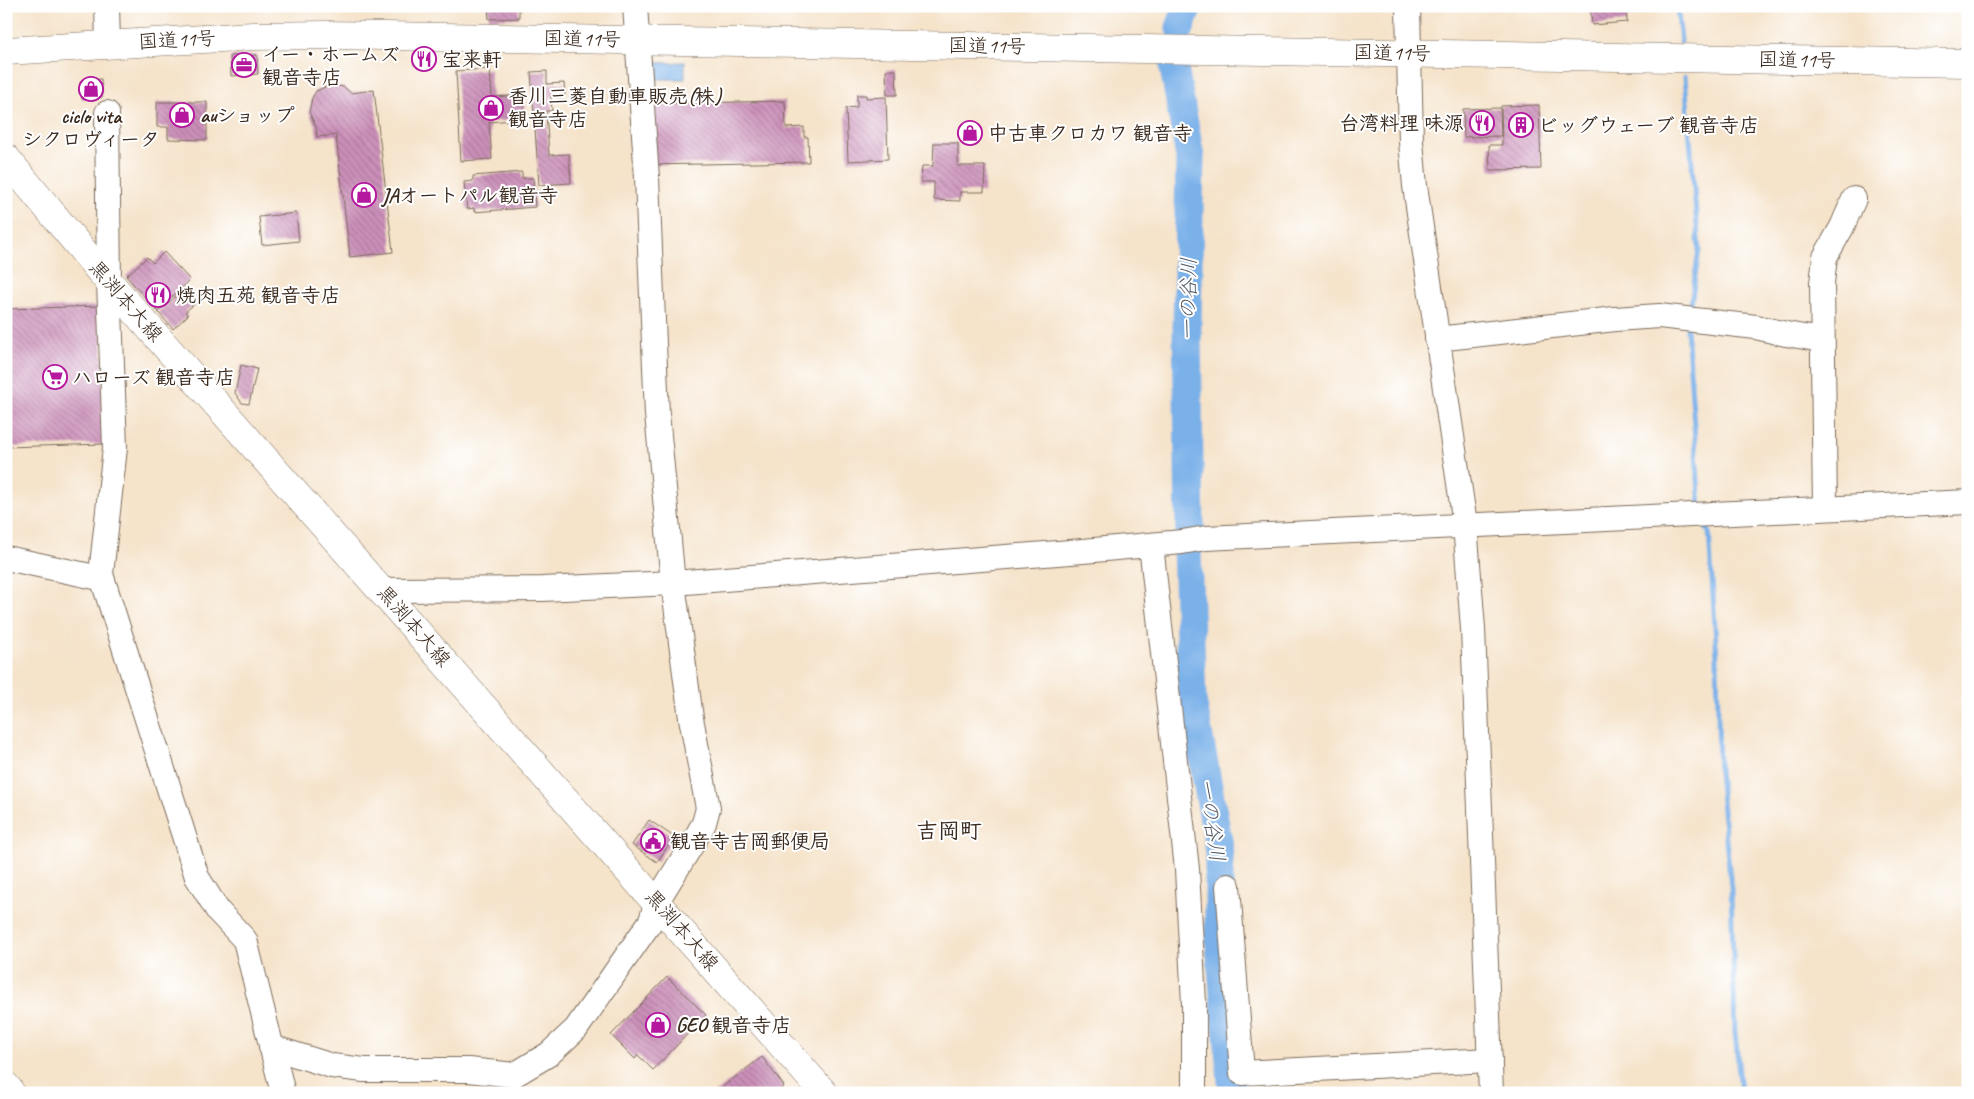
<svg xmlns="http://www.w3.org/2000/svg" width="1974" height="1099" font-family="Caveat,'Klee One',sans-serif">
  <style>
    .water { fill: #7ab1e9; stroke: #5a6e84 }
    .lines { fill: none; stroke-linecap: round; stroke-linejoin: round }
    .stream { stroke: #7ab1e9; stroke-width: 5 }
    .river { stroke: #7ab1e9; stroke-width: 29 }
    .building { fill: url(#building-back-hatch) }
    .minor-casing { stroke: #7c6b5a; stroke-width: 26 }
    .major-casing { stroke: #7c6b5a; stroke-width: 29 }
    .highway-casing { stroke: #7c6b5a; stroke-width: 29 }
    .minor { stroke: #fff; stroke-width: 24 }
    .major { stroke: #fff; stroke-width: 28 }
    .highway { stroke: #fff; stroke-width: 28 }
    .labels { text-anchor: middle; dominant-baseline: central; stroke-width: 4; stroke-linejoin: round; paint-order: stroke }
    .street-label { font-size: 20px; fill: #3b2a1e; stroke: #fff }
    .poi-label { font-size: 20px; font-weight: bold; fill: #3b2a1e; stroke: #fff; text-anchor: start }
    .water-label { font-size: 21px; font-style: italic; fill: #515965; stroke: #fff }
    .quarter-label { font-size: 22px; font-weight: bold; fill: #3b2a1e; stroke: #fff }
  </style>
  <defs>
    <pattern id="building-back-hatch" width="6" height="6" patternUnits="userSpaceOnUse" patternTransform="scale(1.25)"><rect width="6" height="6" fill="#cc90ba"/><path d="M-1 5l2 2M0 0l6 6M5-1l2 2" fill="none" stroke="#a77697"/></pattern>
  </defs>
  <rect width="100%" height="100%" fill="#fff"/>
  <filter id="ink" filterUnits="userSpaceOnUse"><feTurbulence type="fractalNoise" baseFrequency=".02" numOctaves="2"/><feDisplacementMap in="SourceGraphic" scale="10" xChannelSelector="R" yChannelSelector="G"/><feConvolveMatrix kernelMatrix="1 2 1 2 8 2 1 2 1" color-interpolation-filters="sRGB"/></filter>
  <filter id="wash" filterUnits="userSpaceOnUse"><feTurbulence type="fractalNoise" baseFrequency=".0096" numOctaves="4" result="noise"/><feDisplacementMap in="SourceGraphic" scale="20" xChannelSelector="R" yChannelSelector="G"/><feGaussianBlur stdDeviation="1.12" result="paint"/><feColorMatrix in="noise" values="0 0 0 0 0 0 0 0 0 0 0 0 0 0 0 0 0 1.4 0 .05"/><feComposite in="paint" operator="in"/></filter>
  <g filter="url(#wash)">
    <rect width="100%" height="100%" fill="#f5e3ca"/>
    <polygon class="water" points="685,62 685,79 656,79 654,63"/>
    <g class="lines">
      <g class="stream">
        <polyline points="1677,6 1681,41"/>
        <polyline points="1685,77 1699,250 1690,311"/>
        <polyline points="1687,328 1700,509"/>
        <polyline points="1702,523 1709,531 1717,658 1719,772 1731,887 1735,1032 1741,1093"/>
      </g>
      <g class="river">
        <polyline points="1180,28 1188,6"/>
        <polyline points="1174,68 1190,157 1187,328 1190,530"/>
        <polyline points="1187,549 1192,700 1219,846 1219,934 1233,1093"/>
      </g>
    </g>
    <g id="blocks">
      <g class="building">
        <polygon points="488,6 519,6 519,18 489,19"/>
        <polygon points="1590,6 1626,6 1627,22 1592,25"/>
        <polygon points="414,53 430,53 430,57 433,57 433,62 428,62 428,65 414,65"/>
        <polygon points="257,55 258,74 231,76 230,56"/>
        <polygon points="490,69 492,97 524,95 525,119 489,122 492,159 461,161 456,71"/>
        <polygon points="886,70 896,70 897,95 887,95"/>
        <polygon points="547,71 547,84 564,83 565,95 551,96 552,111 546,111 549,155 569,154 571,183 539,185 531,72"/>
        <polygon points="101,79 102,97 82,99 81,81"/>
        <polygon points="330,85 344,87 351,93 374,90 393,252 350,257 336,135 317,137 316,127 309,112 312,98 316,91"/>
        <polygon points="857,95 866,95 866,98 886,97 888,159 848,161 846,108 857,107"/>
        <polygon points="785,101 786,128 804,127 804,137 808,137 809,162 648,165 647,104"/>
        <polygon points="157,102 207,102 207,140 168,139 168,127 157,127"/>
        <polygon points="1539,105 1541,169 1490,170 1489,145 1502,145 1501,106"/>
        <polygon points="1500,108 1501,136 1464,137 1463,109"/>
        <polygon points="934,143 958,143 958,166 985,166 984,192 960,192 960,201 934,200 934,182 921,182 922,166 933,166"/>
        <polygon points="522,172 522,178 533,178 535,207 474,212 474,208 467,209 464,182 473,181 473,176"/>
        <polygon points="296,213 299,241 262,245 259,217"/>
        <polygon points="164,252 190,280 157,311 126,276 147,257 153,263"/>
        <polygon points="186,287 198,301 185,312 188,315 173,329 158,312"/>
        <polygon points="101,306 105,444 6,447 6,309"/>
        <polygon points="241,365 257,369 249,404 242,403 235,393"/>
        <polygon points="649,820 674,837 657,862 632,845"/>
        <polygon points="667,977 706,1015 653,1070 638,1055 635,1059 611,1035"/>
        <polygon points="762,1057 784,1086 775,1093 714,1093"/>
      </g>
    </g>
  </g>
  <g filter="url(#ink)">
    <use href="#blocks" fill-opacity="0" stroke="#7c6b5a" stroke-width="1"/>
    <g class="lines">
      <defs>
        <g id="minor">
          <polyline points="107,6 108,44"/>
          <polyline points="1408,6 1411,142 1415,186 1465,524 1473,629 1491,1093"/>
          <polyline points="107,113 109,282 115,448 101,574 197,877 218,911 245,940 283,1093"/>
          <polyline points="1437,339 1615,319 1659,316 1756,327 1786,334 1822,340"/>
          <polyline points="1825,508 1822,283 1825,257 1842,227 1854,199"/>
          <polyline points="1151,545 1187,869 1194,1004 1194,1093"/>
          <polyline points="6,558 95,577 101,574"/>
          <polyline points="383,590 542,589 673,583 1083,551 1182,542 1206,538 1968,502"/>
          <polyline points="1228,886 1242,1073 1490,1060"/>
          <polyline points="271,1047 332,1066 364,1070 469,1070 514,1075 549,1054 576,1029 651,921 657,901 694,841 704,823 708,808 691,718 673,583 657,414 647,178 635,6"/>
        </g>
        <g id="major">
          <polyline points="6,158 109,282 824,1093"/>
          <polyline points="6,1086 11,1093"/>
        </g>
        <polyline id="highway" points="6,51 253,36 327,35 1968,63"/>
      </defs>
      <use href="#minor" class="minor-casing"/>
      <use href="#major" class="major-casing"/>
      <use href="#highway" class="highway-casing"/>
      <use href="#minor" class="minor"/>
      <use href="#major" class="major"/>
      <use href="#highway" class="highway"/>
    </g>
  </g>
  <defs>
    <symbol id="restaurant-ring" viewBox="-11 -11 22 22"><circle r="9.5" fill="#fff" stroke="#b5179e" stroke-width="1.5"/><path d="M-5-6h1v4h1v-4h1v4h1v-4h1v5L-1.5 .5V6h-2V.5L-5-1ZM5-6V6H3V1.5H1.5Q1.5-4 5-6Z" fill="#b5179e"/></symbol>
    <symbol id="office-ring" viewBox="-11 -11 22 22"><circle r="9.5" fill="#fff" stroke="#b5179e" stroke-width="1.5"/><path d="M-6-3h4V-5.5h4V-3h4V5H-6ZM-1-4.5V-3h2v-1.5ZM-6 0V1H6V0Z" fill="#b5179e"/></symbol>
    <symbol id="shop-ring" viewBox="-11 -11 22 22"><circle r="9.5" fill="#fff" stroke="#b5179e" stroke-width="1.5"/><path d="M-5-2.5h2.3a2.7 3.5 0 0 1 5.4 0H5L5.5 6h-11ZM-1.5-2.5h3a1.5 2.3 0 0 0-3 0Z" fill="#b5179e"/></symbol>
    <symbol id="building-ring" viewBox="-11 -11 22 22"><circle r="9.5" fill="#fff" stroke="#b5179e" stroke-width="1.5"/><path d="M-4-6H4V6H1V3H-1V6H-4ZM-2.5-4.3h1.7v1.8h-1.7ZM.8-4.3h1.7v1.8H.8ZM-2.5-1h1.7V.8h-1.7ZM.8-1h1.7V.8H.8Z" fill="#b5179e"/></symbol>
    <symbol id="supermarket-ring" viewBox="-11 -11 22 22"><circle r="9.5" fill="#fff" stroke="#b5179e" stroke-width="1.5"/><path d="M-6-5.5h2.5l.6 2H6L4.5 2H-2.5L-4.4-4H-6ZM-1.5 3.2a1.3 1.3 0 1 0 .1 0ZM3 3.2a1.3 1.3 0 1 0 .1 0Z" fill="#b5179e"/></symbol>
    <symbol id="civic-ring" viewBox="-11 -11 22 22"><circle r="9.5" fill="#fff" stroke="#b5179e" stroke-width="1.5"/><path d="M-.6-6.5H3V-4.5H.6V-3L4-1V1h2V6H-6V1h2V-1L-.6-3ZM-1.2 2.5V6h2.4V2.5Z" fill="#b5179e"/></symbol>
  </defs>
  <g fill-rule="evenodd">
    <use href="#restaurant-ring" x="410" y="45" width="28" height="28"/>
    <use href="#office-ring" x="230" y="51" width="28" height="28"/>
    <use href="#shop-ring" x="77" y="75" width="28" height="28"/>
    <use href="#shop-ring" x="477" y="94" width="28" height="28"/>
    <use href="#shop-ring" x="168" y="101" width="28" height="28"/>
    <use href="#restaurant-ring" x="1468" y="109" width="28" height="28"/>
    <use href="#building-ring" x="1507" y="111" width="28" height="28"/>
    <use href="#shop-ring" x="956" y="119" width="28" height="28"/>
    <use href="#shop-ring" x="350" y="181" width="28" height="28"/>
    <use href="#restaurant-ring" x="144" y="281" width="28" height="28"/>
    <use href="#supermarket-ring" x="41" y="363" width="28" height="28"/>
    <use href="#civic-ring" x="639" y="827" width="28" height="28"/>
    <use href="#shop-ring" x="644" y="1011" width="28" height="28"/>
  </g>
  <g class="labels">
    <g class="street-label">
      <text transform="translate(582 39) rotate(1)">国道11号</text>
      <text transform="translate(177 40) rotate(-3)">国道11号</text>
      <text transform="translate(987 46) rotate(1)">国道11号</text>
      <text transform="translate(1392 53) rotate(1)">国道11号</text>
      <text transform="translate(1797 60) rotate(1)">国道11号</text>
      <text transform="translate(126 301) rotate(49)">黒渕本大線</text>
      <text transform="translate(414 626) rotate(49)">黒渕本大線</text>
      <text transform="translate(682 930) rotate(49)">黒渕本大線</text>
    </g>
    <g class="poi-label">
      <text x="262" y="54">イー・ホームズ<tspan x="262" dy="23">観音寺店</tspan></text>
      <text x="442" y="59">宝来軒</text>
      <text x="508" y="96">香川三菱自動車販売(株)<tspan x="508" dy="23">観音寺店</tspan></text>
      <text x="200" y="115">auショップ</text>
      <text x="91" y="116" text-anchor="middle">ciclo vita<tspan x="91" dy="23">シクロヴィータ</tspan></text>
      <text x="1464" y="123" text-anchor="end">台湾料理 味源</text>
      <text x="1538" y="125">ビッグウェーブ 観音寺店</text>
      <text x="988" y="133">中古車クロカワ 観音寺</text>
      <text x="382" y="195">JAオートパル観音寺</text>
      <text x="176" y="295">焼肉五苑 観音寺店</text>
      <text x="72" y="377">ハローズ 観音寺店</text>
      <text x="670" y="841">観音寺吉岡郵便局</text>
      <text x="676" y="1025">GEO 観音寺店</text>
    </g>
    <g class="water-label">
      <text transform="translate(1188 299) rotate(-89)">一の谷川</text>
      <text transform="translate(1212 820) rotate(82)">一の谷川</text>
    </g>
    <g class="quarter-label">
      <text x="949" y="831">吉岡町</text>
    </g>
  </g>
  <rect width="1974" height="1099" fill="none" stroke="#fff" stroke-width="25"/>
</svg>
